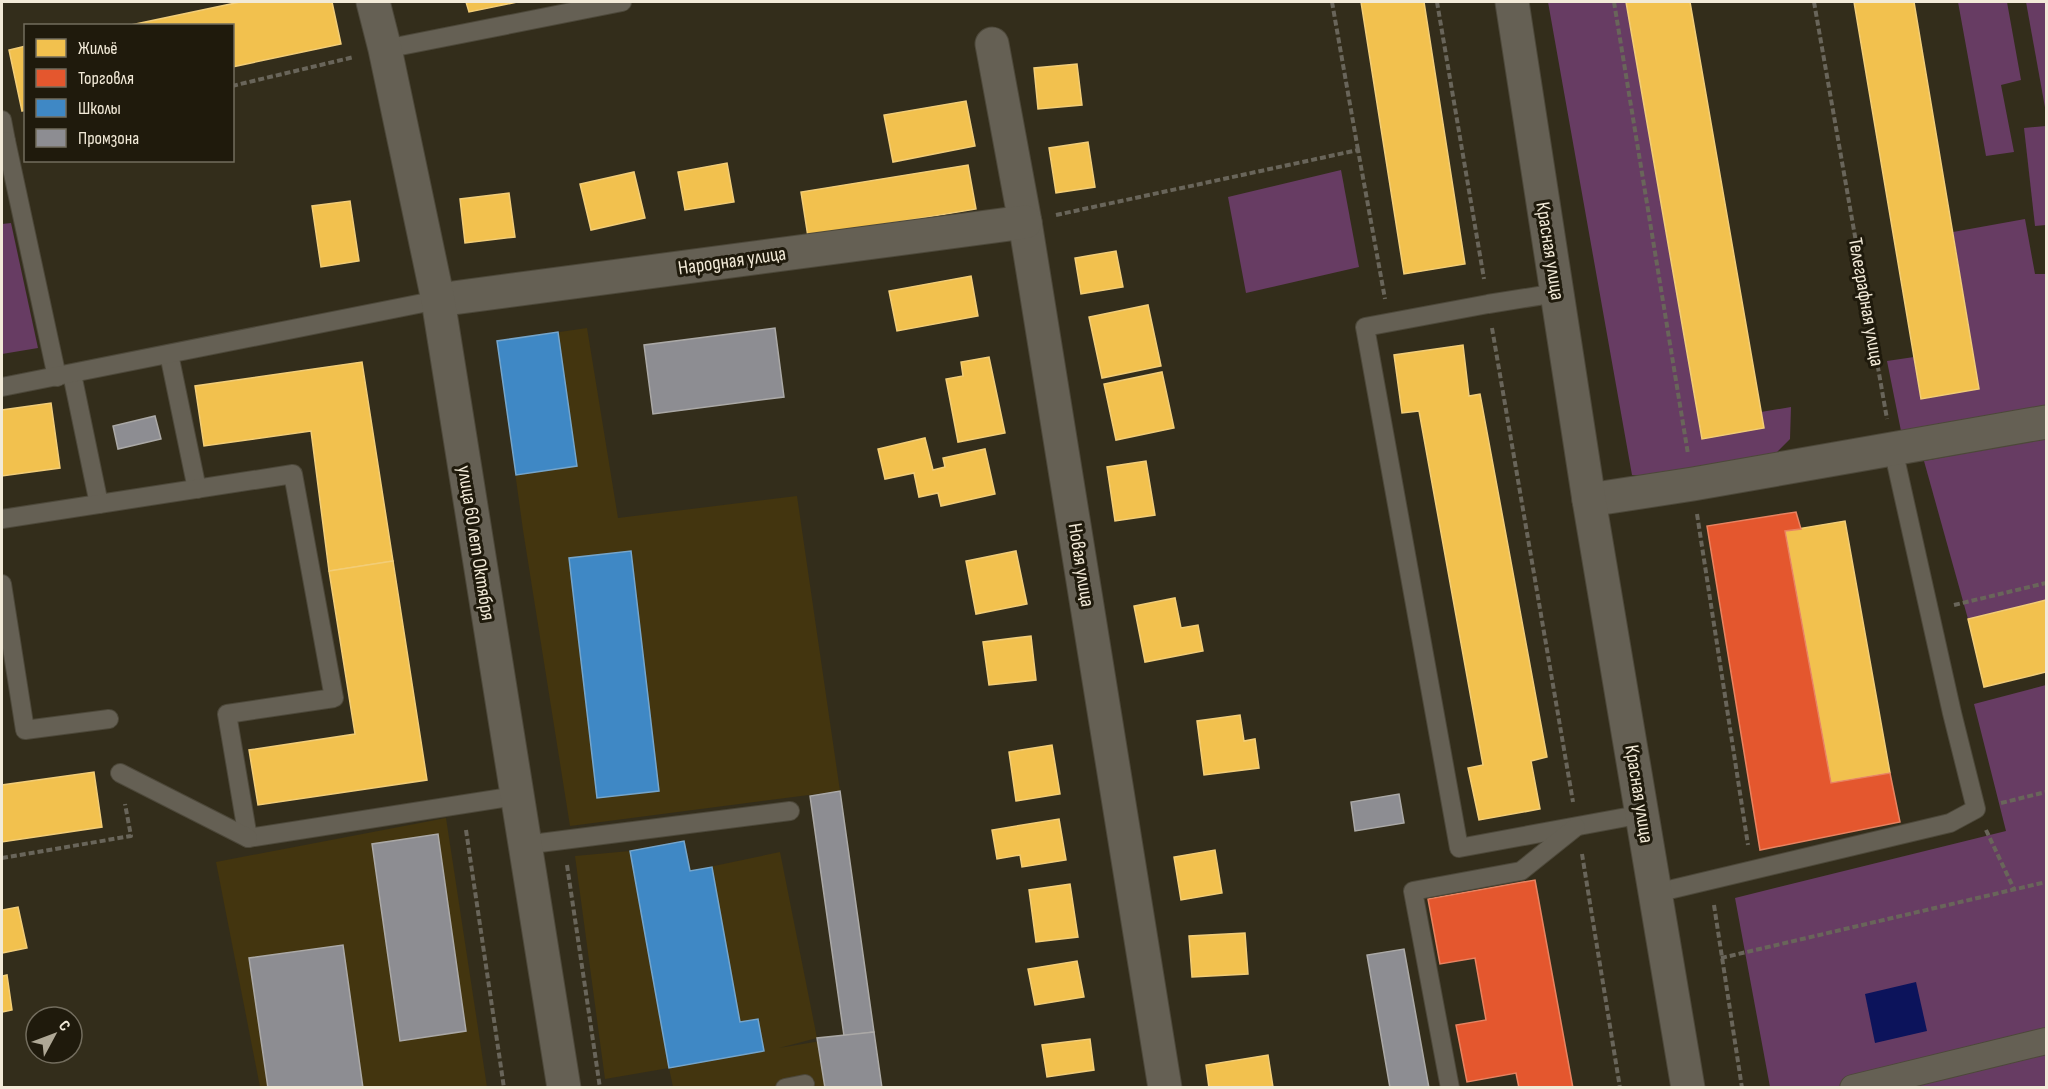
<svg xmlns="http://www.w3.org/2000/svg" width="2048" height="1089" font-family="'Sofia Sans Condensed',sans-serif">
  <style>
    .built { fill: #43350f }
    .green { fill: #673c63 }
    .water { fill: #0c135b }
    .homes { fill: #f2c14e; stroke: #f2cd77; stroke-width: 1.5 }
    .shops { fill: #e4572e; stroke: #e88361; stroke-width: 1.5 }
    .schools { fill: #3f88c5; stroke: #75a5cb; stroke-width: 1.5 }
    .industry { fill: #8d8d92; stroke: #aba9a7; stroke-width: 1.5 }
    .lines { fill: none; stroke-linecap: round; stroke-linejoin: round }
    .service-casing { stroke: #4d483a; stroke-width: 20 }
    .pedestrian-casing { stroke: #4d483a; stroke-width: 28 }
    .minor-casing { stroke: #4d483a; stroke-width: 35 }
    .tertiary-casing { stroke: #4d483a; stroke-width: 35 }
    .path { stroke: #69655a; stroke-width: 4; stroke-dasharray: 6 3; stroke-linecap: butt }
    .service { stroke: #656054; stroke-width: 18 }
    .pedestrian { stroke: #656054; stroke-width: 26 }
    .minor { stroke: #656054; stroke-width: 33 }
    .tertiary { stroke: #656054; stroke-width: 33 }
    .labels { text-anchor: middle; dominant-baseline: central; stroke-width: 6; stroke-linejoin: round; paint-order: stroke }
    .street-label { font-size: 20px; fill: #f2ead8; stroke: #1f1a0c }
  </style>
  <rect width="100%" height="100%" fill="#332d1b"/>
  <g class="built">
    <polygon points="587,328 618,518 797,496 840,791 570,826 523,530 497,341"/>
    <polygon points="446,818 487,1087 260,1087 216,862"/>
    <polygon points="684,841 690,871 780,852 817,1038 779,1048 874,1032 882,1087 673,1087 669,1068 605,1079 575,856 630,851"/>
  </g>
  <g class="green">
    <polygon points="1548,2 1626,2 1702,438 1763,428 1761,412 1791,407 1790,439 1768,461 1672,476 1632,475"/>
    <polygon points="1958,2 2007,2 2021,80 2001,85 2014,152 1986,156"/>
    <polygon points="2026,2 2046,2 2046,113"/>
    <polygon points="2046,126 2046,225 2035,226 2024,128"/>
    <polygon points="1341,170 1359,267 1246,293 1228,197"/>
    <polygon points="2025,219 2035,274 2046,274 2046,413 1902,436 1887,361 1914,357 1922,399 1979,389 1953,232"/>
    <polygon points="11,223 38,348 2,354 2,224"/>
    <polygon points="2046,438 2046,600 1968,619 1924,461"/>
    <polygon points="2046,685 2046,1087 1770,1087 1735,898 2006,831 1974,704"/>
  </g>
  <polygon class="water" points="1916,982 1927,1031 1875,1043 1865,994"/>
  <g class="homes">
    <polygon points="240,2 332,2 341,44 232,67 232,26 126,26"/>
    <polygon points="466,2 517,2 469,12"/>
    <polygon points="1361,2 1424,2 1465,264 1404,274"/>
    <polygon points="1626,2 1690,2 1764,428 1702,439"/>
    <polygon points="1854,2 1914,2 1979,389 1921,399"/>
    <polygon points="26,46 26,110 22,111 9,50"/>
    <polygon points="1077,64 1082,105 1038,109 1034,68"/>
    <polygon points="966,101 975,146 893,162 884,115"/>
    <polygon points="1088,142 1095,187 1056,193 1049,148"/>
    <polygon points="727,163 734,202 685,210 678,172"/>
    <polygon points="968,165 976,209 808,237 801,192"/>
    <polygon points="634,172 645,218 591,230 580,184"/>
    <polygon points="509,193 515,237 465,243 460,199"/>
    <polygon points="350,201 359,261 321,267 312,206"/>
    <polygon points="1116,251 1123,287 1081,294 1075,258"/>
    <polygon points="971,276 978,316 897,331 889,291"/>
    <polygon points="1148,305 1161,366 1102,378 1089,317"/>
    <polygon points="1463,345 1469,396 1480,394 1547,757 1531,761 1540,809 1479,820 1468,768 1483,765 1419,411 1402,413 1394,355"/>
    <polygon points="989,357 1005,433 958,442 946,379 963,376 961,362"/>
    <polygon points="362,362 393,561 329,571 311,431 204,446 195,386"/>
    <polygon points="1162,372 1174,428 1116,440 1104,384"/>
    <polygon points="51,403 60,468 2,476 2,410"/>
    <polygon points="925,438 933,470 945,467 943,458 985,449 995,494 941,506 938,493 919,497 914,473 885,479 878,449"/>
    <polygon points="1146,461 1155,515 1115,521 1107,467"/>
    <polygon points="1845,521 1890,773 1831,783 1785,531"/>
    <polygon points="1016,551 1027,604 976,614 966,561"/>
    <polygon points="393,561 427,780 258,805 249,750 355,734 329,571"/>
    <polygon points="1175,598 1181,628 1198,625 1203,651 1145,662 1134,606"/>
    <polygon points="2046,600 2046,672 1984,687 1968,619"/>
    <polygon points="1031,636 1036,680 989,685 983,642"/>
    <polygon points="1240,715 1244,741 1255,739 1259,768 1204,775 1197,721"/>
    <polygon points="1052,745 1060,794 1016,801 1009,752"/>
    <polygon points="94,772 102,827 2,842 2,785"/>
    <polygon points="1059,819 1066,860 1022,867 1020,855 997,859 992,830"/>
    <polygon points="1215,850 1222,893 1181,900 1174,857"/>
    <polygon points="1070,884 1078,937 1036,942 1029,890"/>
    <polygon points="18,907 27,948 2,953 2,910"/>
    <polygon points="1245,933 1248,974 1192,977 1189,936"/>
    <polygon points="1077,961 1084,997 1035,1005 1028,969"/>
    <polygon points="7,975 12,1010 2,1012 2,976"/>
    <polygon points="1090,1039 1094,1070 1047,1077 1042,1045"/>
    <polygon points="1268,1055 1273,1087 1209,1088 1206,1065"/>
  </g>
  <g class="shops">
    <polygon points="1796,512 1801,529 1785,531 1831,783 1890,773 1900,822 1760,850 1707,526"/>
    <polygon points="1535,880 1573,1088 1519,1088 1516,1073 1467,1082 1456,1025 1486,1020 1475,958 1440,964 1428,899"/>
  </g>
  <g class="schools">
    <polygon points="558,332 577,466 516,475 497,341"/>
    <polygon points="631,551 659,791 597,798 569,558"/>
    <polygon points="684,841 690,871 712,867 740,1022 758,1019 764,1051 669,1068 630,851"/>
  </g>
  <g class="industry">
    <polygon points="775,328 784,397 653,414 644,345"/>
    <polygon points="155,416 161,439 118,449 113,426"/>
    <polygon points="840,791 874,1032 844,1036 810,796"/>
    <polygon points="1399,794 1404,823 1355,831 1351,802"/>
    <polygon points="438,834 466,1031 400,1041 372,844"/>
    <polygon points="343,945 363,1088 268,1088 249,958"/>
    <polygon points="1404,949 1429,1088 1390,1088 1367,955"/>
    <polygon points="874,1032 882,1088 825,1088 817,1038"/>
  </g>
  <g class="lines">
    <defs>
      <g id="service">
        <polyline points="385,49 622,2"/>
        <polyline points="2,120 6,141 2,142"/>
        <polyline points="6,141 57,377"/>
        <polyline points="1557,293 1488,304 1365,327 1459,848 1643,814"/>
        <polyline points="169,354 197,489"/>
        <polyline points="72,374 99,504"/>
        <polyline points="2,387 438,300"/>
        <polyline points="2,519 293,474 334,698 227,714 248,838 516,796"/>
        <polyline points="2,584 25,730 109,719"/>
        <polyline points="120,773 248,838"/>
        <polyline points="524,845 790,811"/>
        <polyline points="1656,893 1950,823 1976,809 1952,713 1893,449"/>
        <polyline points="785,1088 805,1084"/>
        <polyline points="1450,1088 1413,891 1521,871 1576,827"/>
      </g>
      <polyline id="pedestrian" points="1853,1088 2046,1041"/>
      <g id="minor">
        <polyline points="992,44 1025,222 1165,1088"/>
        <polyline points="438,300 1025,222"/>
        <polyline points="1589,500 1693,484 2046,422"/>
      </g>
      <g id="tertiary">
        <polyline points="373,2 385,49 438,300 564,1088"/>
        <polyline points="1512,2 1589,500 1688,1088"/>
      </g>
    </defs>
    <use href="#service" class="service-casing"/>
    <use href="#pedestrian" class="pedestrian-casing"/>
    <use href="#minor" class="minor-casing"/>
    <use href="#tertiary" class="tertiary-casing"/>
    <g class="path">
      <polyline points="1332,2 1358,150"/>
      <polyline points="1437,2 1484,279"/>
      <polyline points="1614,2 1688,454"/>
      <polyline points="1814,2 1887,419"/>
      <polyline points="232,86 354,57"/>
      <polyline points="1056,215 1358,150 1385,299"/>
      <polyline points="1492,328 1573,802"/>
      <polyline points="1697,514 1748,845"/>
      <polyline points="1954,605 2046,583"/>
      <polyline points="2001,803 2046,792"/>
      <polyline points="466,830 504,1088"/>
      <polyline points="1986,830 2014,889"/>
      <polyline points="1582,854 1620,1088"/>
      <polyline points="2,858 131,836 125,804"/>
      <polyline points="567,865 600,1088"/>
      <polyline points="1714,905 1742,1088"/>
      <polyline points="1721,958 2046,882"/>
    </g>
    <use href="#service" class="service"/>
    <use href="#pedestrian" class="pedestrian"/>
    <use href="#minor" class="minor"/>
    <use href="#tertiary" class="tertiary"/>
  </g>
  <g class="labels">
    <g class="street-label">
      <text transform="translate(1550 251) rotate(81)">Красная улица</text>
      <text transform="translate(732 261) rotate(-8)">Народная улица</text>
      <text transform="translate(1866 302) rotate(80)">Телеграфная улица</text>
      <text transform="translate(476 543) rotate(81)">улица 60 лет Октября</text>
      <text transform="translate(1081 565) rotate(81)">Новая улица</text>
      <text transform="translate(1639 794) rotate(81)">Красная улица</text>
    </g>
  </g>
  <rect width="2048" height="1089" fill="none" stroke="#f2ead8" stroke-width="6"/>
  <rect x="24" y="24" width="210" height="138" fill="#1f1a0c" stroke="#736d5e" stroke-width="1.5"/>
  <rect x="36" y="39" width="30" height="18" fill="#f2c14e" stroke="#736d5e" stroke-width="1.5"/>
  <text x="78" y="54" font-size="18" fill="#f2ead8">Жильё</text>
  <rect x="36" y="69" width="30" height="18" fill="#e4572e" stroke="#736d5e" stroke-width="1.5"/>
  <text x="78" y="84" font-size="18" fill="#f2ead8">Торговля</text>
  <rect x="36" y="99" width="30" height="18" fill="#3f88c5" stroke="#736d5e" stroke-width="1.5"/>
  <text x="78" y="114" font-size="18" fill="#f2ead8">Школы</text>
  <rect x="36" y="129" width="30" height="18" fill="#8d8d92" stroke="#736d5e" stroke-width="1.5"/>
  <text x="78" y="144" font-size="18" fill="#f2ead8">Промзона</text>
  <g transform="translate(54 1035) rotate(49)"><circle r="28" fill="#1f1a0c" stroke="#736d5e" stroke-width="1.5"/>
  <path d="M0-4.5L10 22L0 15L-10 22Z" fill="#afa896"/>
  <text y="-9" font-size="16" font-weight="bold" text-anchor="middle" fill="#f2ead8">С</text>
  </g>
</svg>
